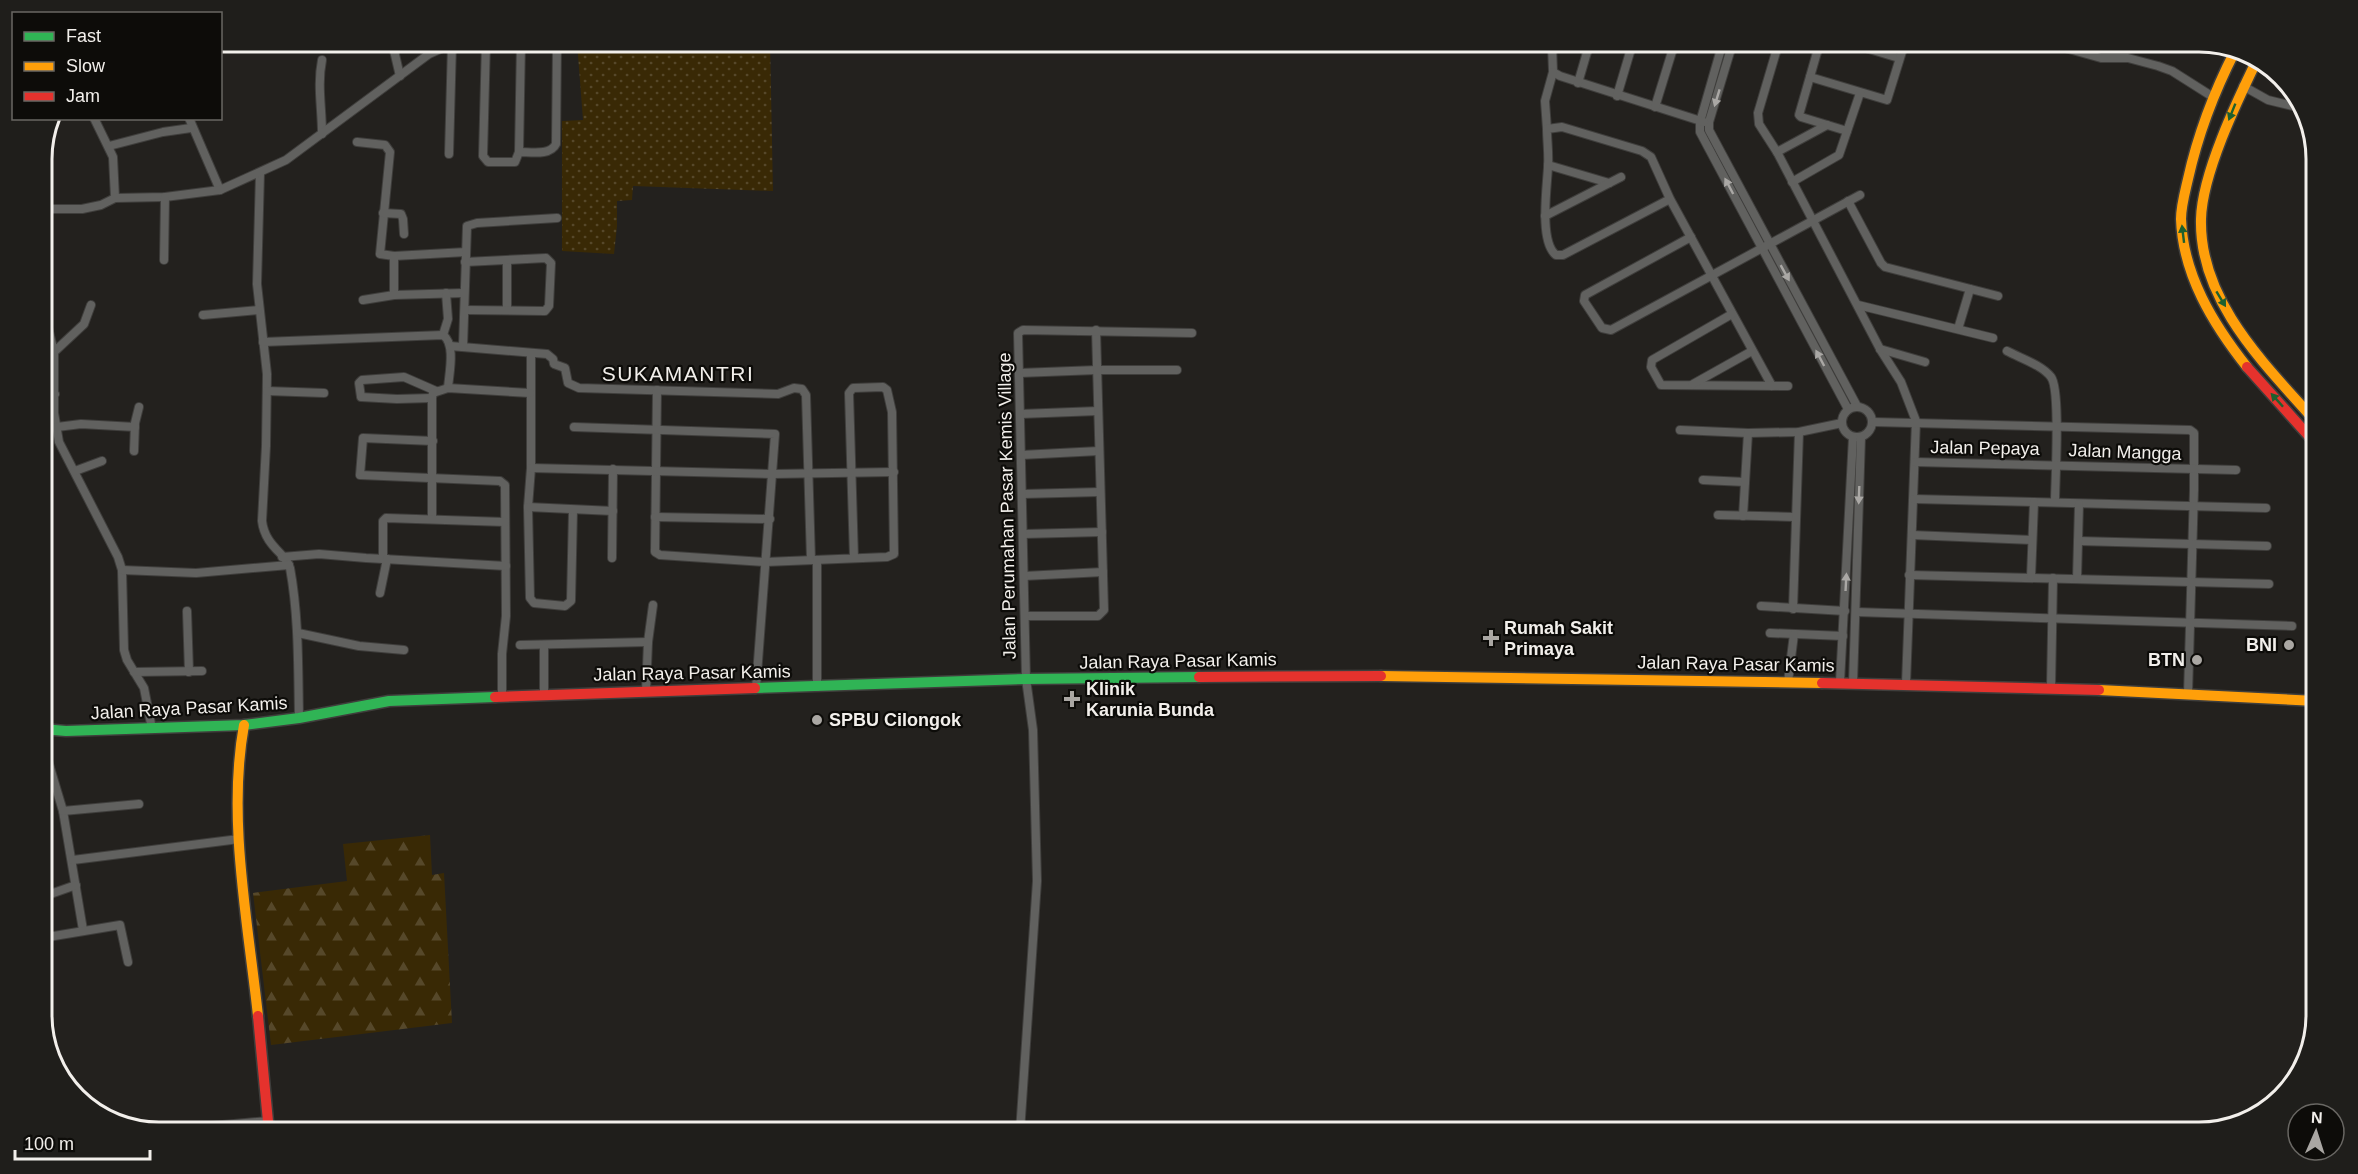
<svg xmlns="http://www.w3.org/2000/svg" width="2358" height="1174" font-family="Arial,sans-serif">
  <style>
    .grass { fill: url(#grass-dots) }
    .forest { fill: url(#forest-firs) }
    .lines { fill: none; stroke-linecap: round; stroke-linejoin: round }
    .street-casing { stroke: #3f3e3c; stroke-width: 10 }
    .fast-casing { stroke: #3f3e3c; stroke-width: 13 }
    .slow-casing { stroke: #3f3e3c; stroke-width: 13 }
    .jam-casing { stroke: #3f3e3c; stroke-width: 13 }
    .street { stroke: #61615f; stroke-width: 8 }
    .fast { stroke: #30b455; stroke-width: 10 }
    .slow { stroke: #ff9f0a; stroke-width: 10 }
    .jam { stroke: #e5322d; stroke-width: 10 }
    .oneway { fill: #aaa8a5 }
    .oneway2 { fill: #1e602f }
    .poi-dot { fill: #aaa7a3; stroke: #0d0c09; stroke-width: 2 }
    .labels { text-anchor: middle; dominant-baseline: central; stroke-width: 4.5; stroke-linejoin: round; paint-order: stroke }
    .street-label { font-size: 18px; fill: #f2efeb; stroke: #0d0c09 }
    .poi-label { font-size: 18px; font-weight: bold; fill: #f2efeb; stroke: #0d0c09; text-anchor: start }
    .quarter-label { font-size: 21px; letter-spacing: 1.5px; fill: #f2efeb; stroke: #0d0c09 }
    .rim { fill: none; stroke: #f2efeb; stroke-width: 3 }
  </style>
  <defs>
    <pattern id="grass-dots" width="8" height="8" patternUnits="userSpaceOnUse" patternTransform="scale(1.5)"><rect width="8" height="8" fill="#392905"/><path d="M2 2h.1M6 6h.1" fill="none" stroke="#56482a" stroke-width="1.8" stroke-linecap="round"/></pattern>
    <pattern id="forest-firs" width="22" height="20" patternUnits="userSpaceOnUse" patternTransform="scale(1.5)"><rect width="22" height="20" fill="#392905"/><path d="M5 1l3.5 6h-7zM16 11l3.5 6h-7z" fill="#56482a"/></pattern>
  </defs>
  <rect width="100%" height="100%" fill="#23211e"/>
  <polygon class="grass" points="577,42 770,42 773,191 633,186 632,200 617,201 617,226 614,254 562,251 562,121 583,120"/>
  <polygon class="forest" points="430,835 432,875 444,873 452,1023 271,1045 253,893 347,881 343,844"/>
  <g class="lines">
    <defs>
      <g id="street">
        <polyline points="392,42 400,76"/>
        <path d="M486,42L483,156L488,162H515L519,152C531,152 550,156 556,144L557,42"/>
        <polyline points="1723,42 1700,122 1700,132 1848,409"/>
        <polyline points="1733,42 1709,122 1709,130 1857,406"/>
        <polyline points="1779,42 1758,113 1759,124 1777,152 1880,349 1901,382 1916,421 1906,684"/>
        <polyline points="1820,42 1799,115 1801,117 1847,131"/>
        <polyline points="1846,42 1899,58"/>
        <polyline points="2044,42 2101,58 2128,58 2158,66 2172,71 2213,97"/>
        <polyline points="1552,45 1553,72 1560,76 1704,122"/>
        <path d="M322,60C317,85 322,108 322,134"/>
        <polyline points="1810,77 1887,100 1905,42"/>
        <polyline points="1578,83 1590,42"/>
        <polyline points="2243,86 2268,100 2301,108"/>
        <polyline points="1617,96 1633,42"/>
        <polyline points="1655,107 1675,42"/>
        <polyline points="94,118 113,157 115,198"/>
        <polyline points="189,118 220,190"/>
        <polyline points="1547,129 1545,101 1553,72"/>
        <polyline points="357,142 385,145 390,152 380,254 394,256 466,252"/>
        <polyline points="109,146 163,132 191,128"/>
        <polyline points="519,152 521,42"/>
        <polyline points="1777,152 1827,125"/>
        <polyline points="449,154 452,44"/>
        <polyline points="1548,165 1609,183"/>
        <path d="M260,173L257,284L267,374L266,446L262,521C265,547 287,554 290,568C299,617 298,668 299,718"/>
        <polyline points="1792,182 1839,155 1860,93"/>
        <path d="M1670,199L1563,255H1556C1539,242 1547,187 1548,167C1549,154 1547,141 1547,129L1562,127L1642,151L1651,157L1670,199L1772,386"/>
        <polyline points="1848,201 1881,263 1885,267 1998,296"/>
        <polyline points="42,209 82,209 101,205 115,198 165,197 220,190 286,160 429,54 456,42"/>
        <polyline points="383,213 401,214 403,219 404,234"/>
        <polyline points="1545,216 1621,177"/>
        <polyline points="1691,237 1585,295 1584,301 1602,328 1611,330 1860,195"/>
        <polyline points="164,260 165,197"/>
        <polyline points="507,260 507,310"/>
        <polyline points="394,295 394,256"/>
        <polyline points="363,300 394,295 464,293"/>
        <polyline points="42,304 54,352 54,413 59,442 118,557 122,570 124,650 127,660 144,688 152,729"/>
        <polyline points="1858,305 1993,338"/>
        <polyline points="465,310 545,311 549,306 551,263 546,258 465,262"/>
        <polyline points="1732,314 1652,360 1651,367 1661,385 1788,386"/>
        <polyline points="203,315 258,310"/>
        <polyline points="1958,329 1970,289"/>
        <polyline points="443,335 448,319 446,293"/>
        <path d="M263,342L443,335C456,344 449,374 448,388"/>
        <polyline points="450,346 547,354 553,359 554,364 565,368 568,383 579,388 778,394 794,388 802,389 806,395 811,560"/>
        <polyline points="463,347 467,226 477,223 557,218"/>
        <polyline points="1880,349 1925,362"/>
        <path d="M2007,351C2020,358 2042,365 2051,377C2061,390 2055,482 2055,502"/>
        <polyline points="54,352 84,324 91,305"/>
        <polyline points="531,354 531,468 528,507 530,598 534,603 565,606 571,601 573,510"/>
        <polyline points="1019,373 1097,370 1177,370"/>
        <polyline points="1693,384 1752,351"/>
        <polyline points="657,390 655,552 660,555 765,562 887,557 894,554 892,412 887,390 883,387 853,388 849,393 854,558"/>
        <polyline points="267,391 324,393"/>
        <polyline points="42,398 55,394"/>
        <polyline points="432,398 397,399 361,397 359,383 362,380 404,377 436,391"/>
        <circle cx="1857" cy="422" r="15"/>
        <polyline points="1020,414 1098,411"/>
        <polyline points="1873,422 2190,430 2194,433 2194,490 2188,694"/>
        <polyline points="57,427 81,424 135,427"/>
        <polyline points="574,427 775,434 756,688"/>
        <polyline points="1680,430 1748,433 1799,432 1842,423"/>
        <polyline points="433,441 363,438 360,475 500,481 505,485 506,616 502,654 502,696"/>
        <polyline points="134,451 135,423 139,407"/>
        <polyline points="1021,455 1099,451"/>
        <polyline points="1915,462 2236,470"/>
        <polyline points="531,468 772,474 894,472"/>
        <polyline points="75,471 102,461"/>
        <polyline points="1703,480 1745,482"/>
        <polyline points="1022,494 1100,492"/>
        <polyline points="1914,499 2266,508"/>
        <polyline points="528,507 613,511"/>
        <polyline points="1718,515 1795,517"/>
        <polyline points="1743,516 1748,433"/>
        <polyline points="655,517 770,519"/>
        <polyline points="432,518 432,398 433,393 448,388 530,393"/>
        <polyline points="1023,534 1102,532"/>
        <polyline points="1912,535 2032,540"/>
        <polyline points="2078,541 2267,546"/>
        <polyline points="282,557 319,554 366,558 506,566"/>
        <polyline points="612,558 613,469"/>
        <polyline points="383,559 383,521 386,518 505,522"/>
        <polyline points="122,570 196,573 289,565"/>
        <polyline points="1909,575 2269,584"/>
        <polyline points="1024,576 1103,572"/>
        <polyline points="2031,577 2034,502"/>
        <polyline points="2077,579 2079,504"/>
        <polyline points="380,593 387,559"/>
        <polyline points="1761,606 1845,611"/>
        <polyline points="1793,609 1799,432"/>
        <polyline points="187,611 189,672"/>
        <polyline points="1856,612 2292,626"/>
        <polyline points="1025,616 1098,616 1104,610 1096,330"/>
        <polyline points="298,633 359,646 404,650"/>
        <polyline points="1770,633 1843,636"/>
        <polyline points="520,645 648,642"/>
        <polyline points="134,672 202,671"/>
        <polyline points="1788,682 1794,634"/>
        <polyline points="1840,682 1853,437"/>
        <polyline points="1853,683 1861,437"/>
        <polyline points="817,687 817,560"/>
        <polyline points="2051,687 2053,578"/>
        <polyline points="646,691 648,642 653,605"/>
        <polyline points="544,694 544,645"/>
        <polyline points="42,741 63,811 83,930"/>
        <polyline points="63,811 139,804"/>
        <polyline points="73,860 239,839"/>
        <polyline points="42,897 76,885"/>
        <polyline points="42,938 120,925 128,962"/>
        <polyline points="155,1131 268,1121"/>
        <polyline points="1020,1132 1037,881 1033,730 1026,679 1018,333 1023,330 1192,333"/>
      </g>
      <g id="fast">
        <polyline points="755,688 1026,679 1199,677"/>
        <polyline points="42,729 66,731 244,725 299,718 389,701 495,697"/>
      </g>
      <g id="slow">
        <path d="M2235,51C2214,92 2198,134 2188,179C2185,192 2181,206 2181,219C2183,275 2213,324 2247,367"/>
        <path d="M2257,60C2237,101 2202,174 2201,219C2199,302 2266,365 2316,422"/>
        <polyline points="1381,676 1822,683"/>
        <polyline points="2099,690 2316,701"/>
        <path d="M244,725C227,818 248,922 258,1016"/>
      </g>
      <g id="jam">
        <polyline points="2247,367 2316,444"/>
        <polyline points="1199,677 1381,676"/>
        <polyline points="1822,683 2099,690"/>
        <polyline points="495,697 755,688"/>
        <polyline points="258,1016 269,1132"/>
      </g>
    </defs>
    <use href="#street" class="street-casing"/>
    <use href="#fast" class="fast-casing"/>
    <use href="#slow" class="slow-casing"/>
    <use href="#jam" class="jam-casing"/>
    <use href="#street" class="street"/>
    <use href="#fast" class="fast"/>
    <use href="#slow" class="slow"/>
    <use href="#jam" class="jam"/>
  </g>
  <defs><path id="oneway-solid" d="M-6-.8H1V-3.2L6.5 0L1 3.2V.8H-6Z" transform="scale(1.5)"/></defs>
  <g class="oneway">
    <use href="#oneway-solid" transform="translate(1717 98) rotate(107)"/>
    <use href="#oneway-solid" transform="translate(1729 186) rotate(-118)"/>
    <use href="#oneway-solid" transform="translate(1785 273) rotate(61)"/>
    <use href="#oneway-solid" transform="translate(1820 358) rotate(-118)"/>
    <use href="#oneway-solid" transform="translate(1859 495) rotate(92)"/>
    <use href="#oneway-solid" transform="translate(1846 582) rotate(-87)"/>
  </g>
  <g class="oneway2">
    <use href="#oneway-solid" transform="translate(2232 112) rotate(112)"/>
    <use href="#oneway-solid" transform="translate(2183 234) rotate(-97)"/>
    <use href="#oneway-solid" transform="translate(2221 299) rotate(59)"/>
    <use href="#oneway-solid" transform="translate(2277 400) rotate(-132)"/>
  </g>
  <g class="poi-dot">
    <path d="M1488 629h6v6h6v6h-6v6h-6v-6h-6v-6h6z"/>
    <circle cx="2289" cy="645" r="6"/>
    <circle cx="2197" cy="660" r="6"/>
    <path d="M1069 690h6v6h6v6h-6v6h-6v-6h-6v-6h6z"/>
    <circle cx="817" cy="720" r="6"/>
  </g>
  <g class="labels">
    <g class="street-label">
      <text transform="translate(1985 448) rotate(1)">Jalan Pepaya</text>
      <text transform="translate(2125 452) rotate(2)">Jalan Mangga</text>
      <text transform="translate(1007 506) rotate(-91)">Jalan Perumahan Pasar Kemis Village</text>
      <text transform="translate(1178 661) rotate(-1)">Jalan Raya Pasar Kamis</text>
      <text transform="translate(1736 664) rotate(1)">Jalan Raya Pasar Kamis</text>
      <text transform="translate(692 673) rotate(-1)">Jalan Raya Pasar Kamis</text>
      <text transform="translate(189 708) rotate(-3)">Jalan Raya Pasar Kamis</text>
    </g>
    <g class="poi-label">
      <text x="1504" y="628">Rumah Sakit<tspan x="1504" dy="21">Primaya</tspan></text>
      <text x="2277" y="645" text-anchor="end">BNI</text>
      <text x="2185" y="660" text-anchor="end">BTN</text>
      <text x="1086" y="689">Klinik<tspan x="1086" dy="21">Karunia Bunda</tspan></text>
      <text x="829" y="720">SPBU Cilongok</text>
    </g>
    <g class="quarter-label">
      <text x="678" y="373">SUKAMANTRI</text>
    </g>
  </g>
  <path d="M0 0H2358V1174H0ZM159 52H2199A107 107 0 0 1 2306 159V1015A107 107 0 0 1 2199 1122H159A107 107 0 0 1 52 1015V159A107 107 0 0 1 159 52Z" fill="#1f1e1b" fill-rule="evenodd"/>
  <path class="rim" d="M159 52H2199A107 107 0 0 1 2306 159V1015A107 107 0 0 1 2199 1122H159A107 107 0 0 1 52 1015V159A107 107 0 0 1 159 52Z"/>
  <rect x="12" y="12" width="210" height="108" fill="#0d0c09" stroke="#696763" stroke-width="1.5"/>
  <rect x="24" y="32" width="30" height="9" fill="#30b455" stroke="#696763" stroke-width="1.5"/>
  <text x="66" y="42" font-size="18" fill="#f2efeb">Fast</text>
  <rect x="24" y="62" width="30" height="9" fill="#ff9f0a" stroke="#696763" stroke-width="1.5"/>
  <text x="66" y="72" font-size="18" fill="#f2efeb">Slow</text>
  <rect x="24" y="92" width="30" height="9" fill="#e5322d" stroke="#696763" stroke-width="1.5"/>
  <text x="66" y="102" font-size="18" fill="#f2efeb">Jam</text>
  <g transform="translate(2316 1132) rotate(3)"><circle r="28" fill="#0d0c09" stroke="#696763" stroke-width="1.5"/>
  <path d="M0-4.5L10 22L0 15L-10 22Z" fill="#aaa7a3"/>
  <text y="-9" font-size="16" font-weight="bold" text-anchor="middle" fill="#f2efeb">N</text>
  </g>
  <path d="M15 1150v9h135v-9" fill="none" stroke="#f2efeb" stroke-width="3"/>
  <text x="24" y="1150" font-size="18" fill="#f2efeb" stroke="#0d0c09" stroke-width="4.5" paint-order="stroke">100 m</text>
</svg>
